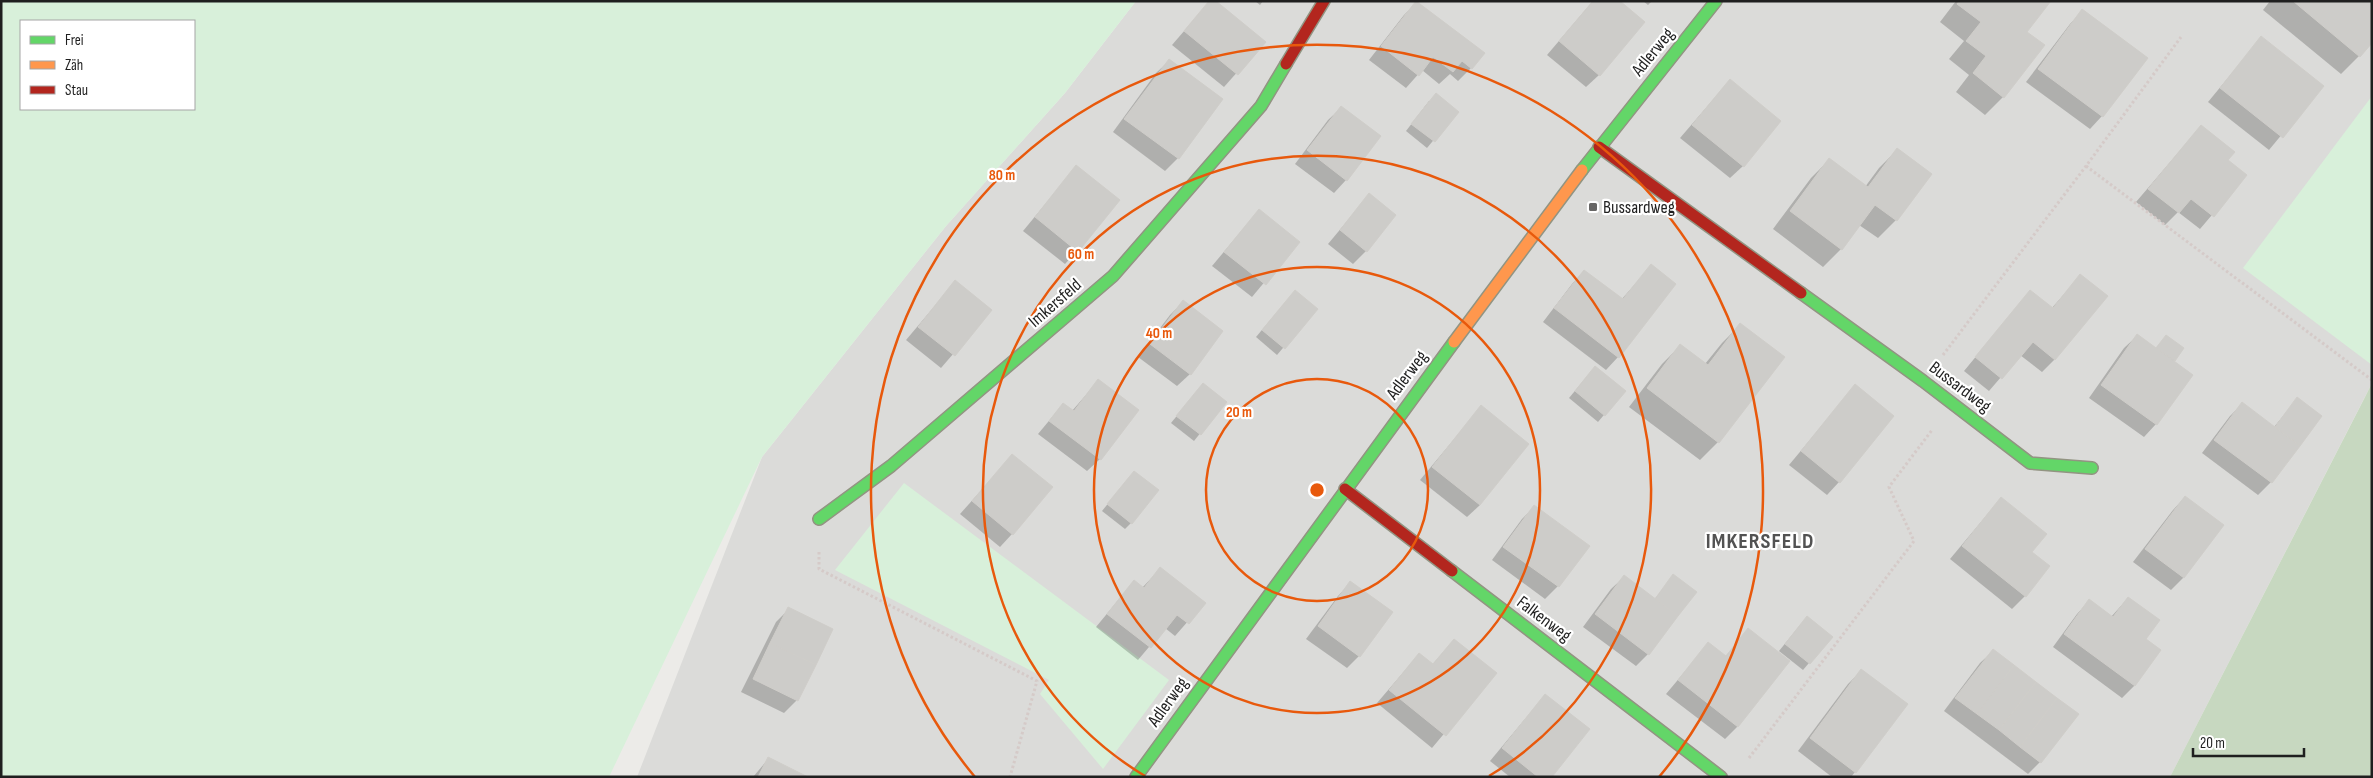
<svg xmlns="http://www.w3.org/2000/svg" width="2373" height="778" font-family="'Sofia Sans Condensed',sans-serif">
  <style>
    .residential { fill: #dbdbd9 }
    .forest { fill: #c7d8c0 }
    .park { fill: #d8f0da; fill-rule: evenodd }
    .shadow { fill: #0003 }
    .building { fill: #cdccc9; stroke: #cfcdc9 }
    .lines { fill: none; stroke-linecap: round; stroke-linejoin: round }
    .fast-casing { stroke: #929482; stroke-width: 14 }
    .slow-casing { stroke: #929482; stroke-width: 14 }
    .jam-casing { stroke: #929482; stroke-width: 14 }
    .path { stroke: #d5cac8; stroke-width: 3; stroke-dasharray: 2.5 2.5; stroke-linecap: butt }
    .fast { stroke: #63d668; stroke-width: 11 }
    .slow { stroke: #ff974d; stroke-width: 11 }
    .jam { stroke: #b3261e; stroke-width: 11 }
    .ring { fill: none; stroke: #e8590c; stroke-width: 2.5 }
    .poi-dot { fill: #676665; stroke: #fff; stroke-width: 2 }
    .labels { text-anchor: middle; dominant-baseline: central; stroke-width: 4.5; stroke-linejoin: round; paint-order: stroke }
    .street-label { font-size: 18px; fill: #1f1f1f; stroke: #fff }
    .poi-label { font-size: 18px; fill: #1f1f1f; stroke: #fff; text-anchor: start }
    .district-label { font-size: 22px; font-weight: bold; letter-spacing: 1px; fill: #525252; stroke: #fff }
    .centre { fill: #e8590c; stroke: #fff; stroke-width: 2.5 }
    .ring-label { font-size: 15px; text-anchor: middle; font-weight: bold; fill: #e8590c; stroke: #fff; stroke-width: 4.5; stroke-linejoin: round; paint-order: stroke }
  </style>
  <rect width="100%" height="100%" fill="#ecebe8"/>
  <polygon class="residential" points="1136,1 2372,1 2372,383 2170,777 637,777 762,457 946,226 1065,93"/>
  <polygon class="forest" points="2372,383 2372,777 2170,777 2364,399"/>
  <g class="park">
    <path d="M1,1H1136L1065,93L946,226L762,457L609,777H1ZM21,21H194V109H21Z"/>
    <polygon points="2372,96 2372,365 2243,268"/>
    <polygon points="904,483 1169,680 1103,769 1040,694 1049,680 835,570"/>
  </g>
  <g class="shadow">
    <polygon points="1210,1 1264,42 1224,87 1172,45"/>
    <polygon points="1255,1 1263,1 1260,5"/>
    <polygon points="1593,1 1618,1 1599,75 1586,87 1547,55"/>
    <polygon points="1643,1 1652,1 1648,5"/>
    <polygon points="1956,1 2050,1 2025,32 2043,46 2003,97 1985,115 1956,92 1969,75 1949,59 1964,41 1940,22"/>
    <polygon points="2270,1 2372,1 2359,56 2341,74 2263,10"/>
    <polygon points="1417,2 1471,68 1458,81 1450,74 1439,84 1422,70 1406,88 1369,60 1404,15"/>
    <polygon points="2082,11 2102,116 2090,129 2026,82 2070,24"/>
    <polygon points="2261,38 2322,86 2269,150 2208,102"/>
    <polygon points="1169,61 1178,158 1165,171 1113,132 1156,73"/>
    <polygon points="1730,80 1743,166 1730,178 1680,138"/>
    <polygon points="1429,101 1457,112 1427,148 1406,131"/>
    <polygon points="1341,108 1346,180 1334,193 1295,164 1328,120"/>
    <polygon points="2201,126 2226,161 2246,175 2200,229 2178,212 2165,225 2136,202"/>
    <polygon points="1897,150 1896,220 1878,238 1859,225 1841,249 1823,267 1773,229 1811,178 1829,160 1865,187 1879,168"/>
    <polygon points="1076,167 1077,251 1065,264 1023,231"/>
    <polygon points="1369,195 1366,251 1353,264 1328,244"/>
    <polygon points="1259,210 1298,242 1252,297 1212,266"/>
    <polygon points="1651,266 1618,357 1606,370 1543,322 1572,284 1584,271 1621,300"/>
    <polygon points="2080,276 2055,359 2042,372 2020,355 1989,391 1964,371 2030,291 2051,309"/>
    <polygon points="955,282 991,310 941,368 906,340"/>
    <polygon points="1289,298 1316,309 1277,355 1256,337"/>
    <polygon points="1183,302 1190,374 1177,386 1138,357 1170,315"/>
    <polygon points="1740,325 1718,442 1700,460 1629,407 1662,364 1680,346 1705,364 1722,343"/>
    <polygon points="2137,336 2155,349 2166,337 2183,349 2173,361 2156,424 2144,437 2089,398 2124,348"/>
    <polygon points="1589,374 1624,391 1598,422 1569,398"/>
    <polygon points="1098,381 1100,459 1087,471 1038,434 1063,404 1072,411"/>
    <polygon points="1203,384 1225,402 1194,441 1171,423"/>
    <polygon points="1855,386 1839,482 1827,495 1789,465"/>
    <polygon points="2297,399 2320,416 2271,482 2258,495 2202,453 2230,416 2242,404 2274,427"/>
    <polygon points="1481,407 1480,505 1467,517 1420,480"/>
    <polygon points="1012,456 1012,534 1000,547 960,514"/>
    <polygon points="1128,479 1131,523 1125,529 1102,511"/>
    <polygon points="2185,497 2184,577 2171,590 2133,562 2173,510"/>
    <polygon points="2001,498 2031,552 2025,596 2012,609 1950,559"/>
    <polygon points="1534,507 1588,546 1558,586 1545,599 1492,560 1522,519"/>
    <polygon points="1160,569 1204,603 1175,636 1165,628 1138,660 1096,627 1134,581 1142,588"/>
    <polygon points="1673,576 1648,654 1636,666 1583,627 1611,589 1624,577 1654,600"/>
    <polygon points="1350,583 1359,656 1347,668 1306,639 1338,596"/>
    <polygon points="2128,598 2135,685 2122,698 2053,647 2077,614 2089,601 2111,617"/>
    <polygon points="789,609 797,700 784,713 741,692 776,622"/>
    <polygon points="1801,624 1831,637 1803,670 1779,651"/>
    <polygon points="1748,630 1788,661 1737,727 1725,739 1666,694 1708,644 1725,657"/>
    <polygon points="1454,640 1495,673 1432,748 1377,703 1419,654 1432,665"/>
    <polygon points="1993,651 2040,762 2028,774 1944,711 1980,663"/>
    <polygon points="1861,671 1855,772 1851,777 1832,777 1798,751 1848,684"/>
    <polygon points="1545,695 1550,777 1510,777 1490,761"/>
    <polygon points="769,758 805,777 753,777"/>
  </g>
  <g class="building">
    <polygon points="1209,1 1216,1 1266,42 1238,75 1184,31"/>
    <polygon points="1416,1 1485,53 1472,69 1462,61 1453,72 1433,57 1419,76 1381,46"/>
    <polygon points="1593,1 1620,1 1645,22 1600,76 1559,41"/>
    <polygon points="1959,1 2051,1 2027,32 2045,45 2004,98 1973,73 1986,56 1966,41 1981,22 1957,4"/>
    <polygon points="2293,1 2372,1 2372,43 2360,57"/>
    <polygon points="2082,9 2148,58 2103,117 2038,69"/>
    <polygon points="2261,36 2324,86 2283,138 2220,88"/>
    <polygon points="1169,59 1223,99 1179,159 1124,119"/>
    <polygon points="1730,79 1781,121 1744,167 1692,125"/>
    <polygon points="1436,93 1459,112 1435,142 1411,124"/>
    <polygon points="1341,106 1381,136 1347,181 1307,150"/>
    <polygon points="2201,125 2235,152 2228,160 2247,175 2214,217 2191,199 2179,213 2148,189"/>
    <polygon points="1897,148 1932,174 1897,221 1875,205 1842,250 1790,211 1829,158 1868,187"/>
    <polygon points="1076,165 1120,200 1078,252 1035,217"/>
    <polygon points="1369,193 1396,215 1367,252 1340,230"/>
    <polygon points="1259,209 1300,242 1266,285 1224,252"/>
    <polygon points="1651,264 1676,284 1619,358 1554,308 1584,270 1623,299"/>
    <polygon points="2080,274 2108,296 2055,360 2033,342 2002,379 1975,357 2030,290 2053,308"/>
    <polygon points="955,280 992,310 955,356 918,327"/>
    <polygon points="1295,290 1318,309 1285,349 1262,330"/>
    <polygon points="1183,300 1223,331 1191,375 1150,344"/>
    <polygon points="1740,323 1785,357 1719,443 1647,388 1680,344 1708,365"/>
    <polygon points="2137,334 2193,375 2157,425 2101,385"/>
    <polygon points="2166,335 2184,348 2175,361 2156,348"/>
    <polygon points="1595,366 1626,391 1605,416 1575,391"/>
    <polygon points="1098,379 1139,410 1101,460 1049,421 1063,403 1074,411"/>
    <polygon points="1203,383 1227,402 1201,435 1176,416"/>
    <polygon points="1855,384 1894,416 1840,483 1801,451"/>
    <polygon points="2297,397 2322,416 2300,446 2275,427"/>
    <polygon points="2242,402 2300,446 2272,483 2214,440"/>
    <polygon points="1481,405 1529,444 1480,505 1432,467"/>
    <polygon points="1012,454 1053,487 1013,535 972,501"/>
    <polygon points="1134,471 1159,490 1132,524 1107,504"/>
    <polygon points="2185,496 2224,525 2184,578 2145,549"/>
    <polygon points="2001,497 2047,534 2032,552 2050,566 2026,597 1962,546"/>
    <polygon points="1534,505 1590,546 1559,587 1503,547"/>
    <polygon points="1160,567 1206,603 1189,624 1177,615 1151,648 1107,614 1134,580 1144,588"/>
    <polygon points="1673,574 1697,592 1678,616 1655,599"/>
    <polygon points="1624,575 1678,616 1649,655 1595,614"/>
    <polygon points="1350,581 1393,612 1360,657 1318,626"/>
    <polygon points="2128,597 2160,620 2146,639 2161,650 2135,686 2064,634 2089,599 2113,617"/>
    <polygon points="788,607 833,629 816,665 770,643"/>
    <polygon points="1807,616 1833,637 1810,664 1785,644"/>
    <polygon points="1748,628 1790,661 1738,727 1678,680 1708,642 1726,656"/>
    <polygon points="1454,639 1497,673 1446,736 1389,690 1419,653 1433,664"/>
    <polygon points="770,643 816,665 798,701 753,679"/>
    <polygon points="1993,649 2014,665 1977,714 1955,698"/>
    <polygon points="2014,665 2036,682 1999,730 1977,714"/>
    <polygon points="1861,669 1908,704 1856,773 1810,738"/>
    <polygon points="2036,682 2057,698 2020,747 1999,730"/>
    <polygon points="1545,694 1590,729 1552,777 1538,777 1502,748"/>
    <polygon points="2057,698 2079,714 2041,763 2020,747"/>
    <polygon points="768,757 808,777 758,777"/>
  </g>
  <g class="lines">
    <defs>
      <g id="fast">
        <polyline points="1582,170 1716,1"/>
        <polyline points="1801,293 1923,381 2030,463 2092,468"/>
        <polyline points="819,519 891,466 1113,276 1261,106 1286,64"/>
        <polyline points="1452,571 1721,777"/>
        <polyline points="1136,777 1454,342"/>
      </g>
      <polyline id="slow" points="1454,342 1582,170"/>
      <g id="jam">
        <polyline points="1286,64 1324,1"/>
        <polyline points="1599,147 1801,293"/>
        <polyline points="1345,489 1452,571"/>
      </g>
    </defs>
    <use href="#fast" class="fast-casing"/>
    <use href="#slow" class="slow-casing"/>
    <use href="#jam" class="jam-casing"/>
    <g class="path">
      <polyline points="2086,166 2372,380"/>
      <polyline points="1943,355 2086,166 2181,37"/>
      <polyline points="819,552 819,569 1037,681 1010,777"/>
      <polyline points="1749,758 1914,541 1889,487 1932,430"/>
    </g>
    <use href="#fast" class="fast"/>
    <use href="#slow" class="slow"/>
    <use href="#jam" class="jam"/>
  </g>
  <g class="ring">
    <circle cx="1317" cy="490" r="111"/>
    <circle cx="1317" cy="490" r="223"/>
    <path d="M1145 776A334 334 0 1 1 1489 776"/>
    <path d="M975 777A446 446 0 1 1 1659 777"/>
  </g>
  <rect class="poi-dot" x="1588" y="202" width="10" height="10" rx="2.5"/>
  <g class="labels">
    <g class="street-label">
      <text transform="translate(1653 52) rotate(-51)">Adlerweg</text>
      <text transform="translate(1055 303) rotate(-41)">Imkersfeld</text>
      <text transform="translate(1407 375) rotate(-53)">Adlerweg</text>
      <text transform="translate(1960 387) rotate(37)">Bussardweg</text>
      <text transform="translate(1544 619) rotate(37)">Falkenweg</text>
      <text transform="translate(1168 702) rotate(-54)">Adlerweg</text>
    </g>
    <g class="poi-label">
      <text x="1603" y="207">Bussardweg</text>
    </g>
    <g class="district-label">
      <text x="1760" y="541">IMKERSFELD</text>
    </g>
  </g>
  <circle cx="1317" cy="490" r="8" class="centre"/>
  <g class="ring-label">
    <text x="1002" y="180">80 m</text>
    <text x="1081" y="259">60 m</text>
    <text x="1159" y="338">40 m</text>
    <text x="1239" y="417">20 m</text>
  </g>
  <rect width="2373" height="778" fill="none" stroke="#1f1f1f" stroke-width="5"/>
  <rect x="20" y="20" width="175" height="90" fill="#ffffff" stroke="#a5a5a5"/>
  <rect x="30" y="36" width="25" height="8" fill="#63d668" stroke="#a5a5a5"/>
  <text x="65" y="45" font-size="15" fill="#1f1f1f">Frei</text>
  <rect x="30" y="61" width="25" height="8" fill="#ff974d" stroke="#a5a5a5"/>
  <text x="65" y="70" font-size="15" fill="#1f1f1f">Zäh</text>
  <rect x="30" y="86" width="25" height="8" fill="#b3261e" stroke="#a5a5a5"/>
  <text x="65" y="95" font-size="15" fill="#1f1f1f">Stau</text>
  <path d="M2193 748v8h111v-8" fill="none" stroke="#1f1f1f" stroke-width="2.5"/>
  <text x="2200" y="748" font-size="15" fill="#1f1f1f" stroke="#ffffff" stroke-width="4" paint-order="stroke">20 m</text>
</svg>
